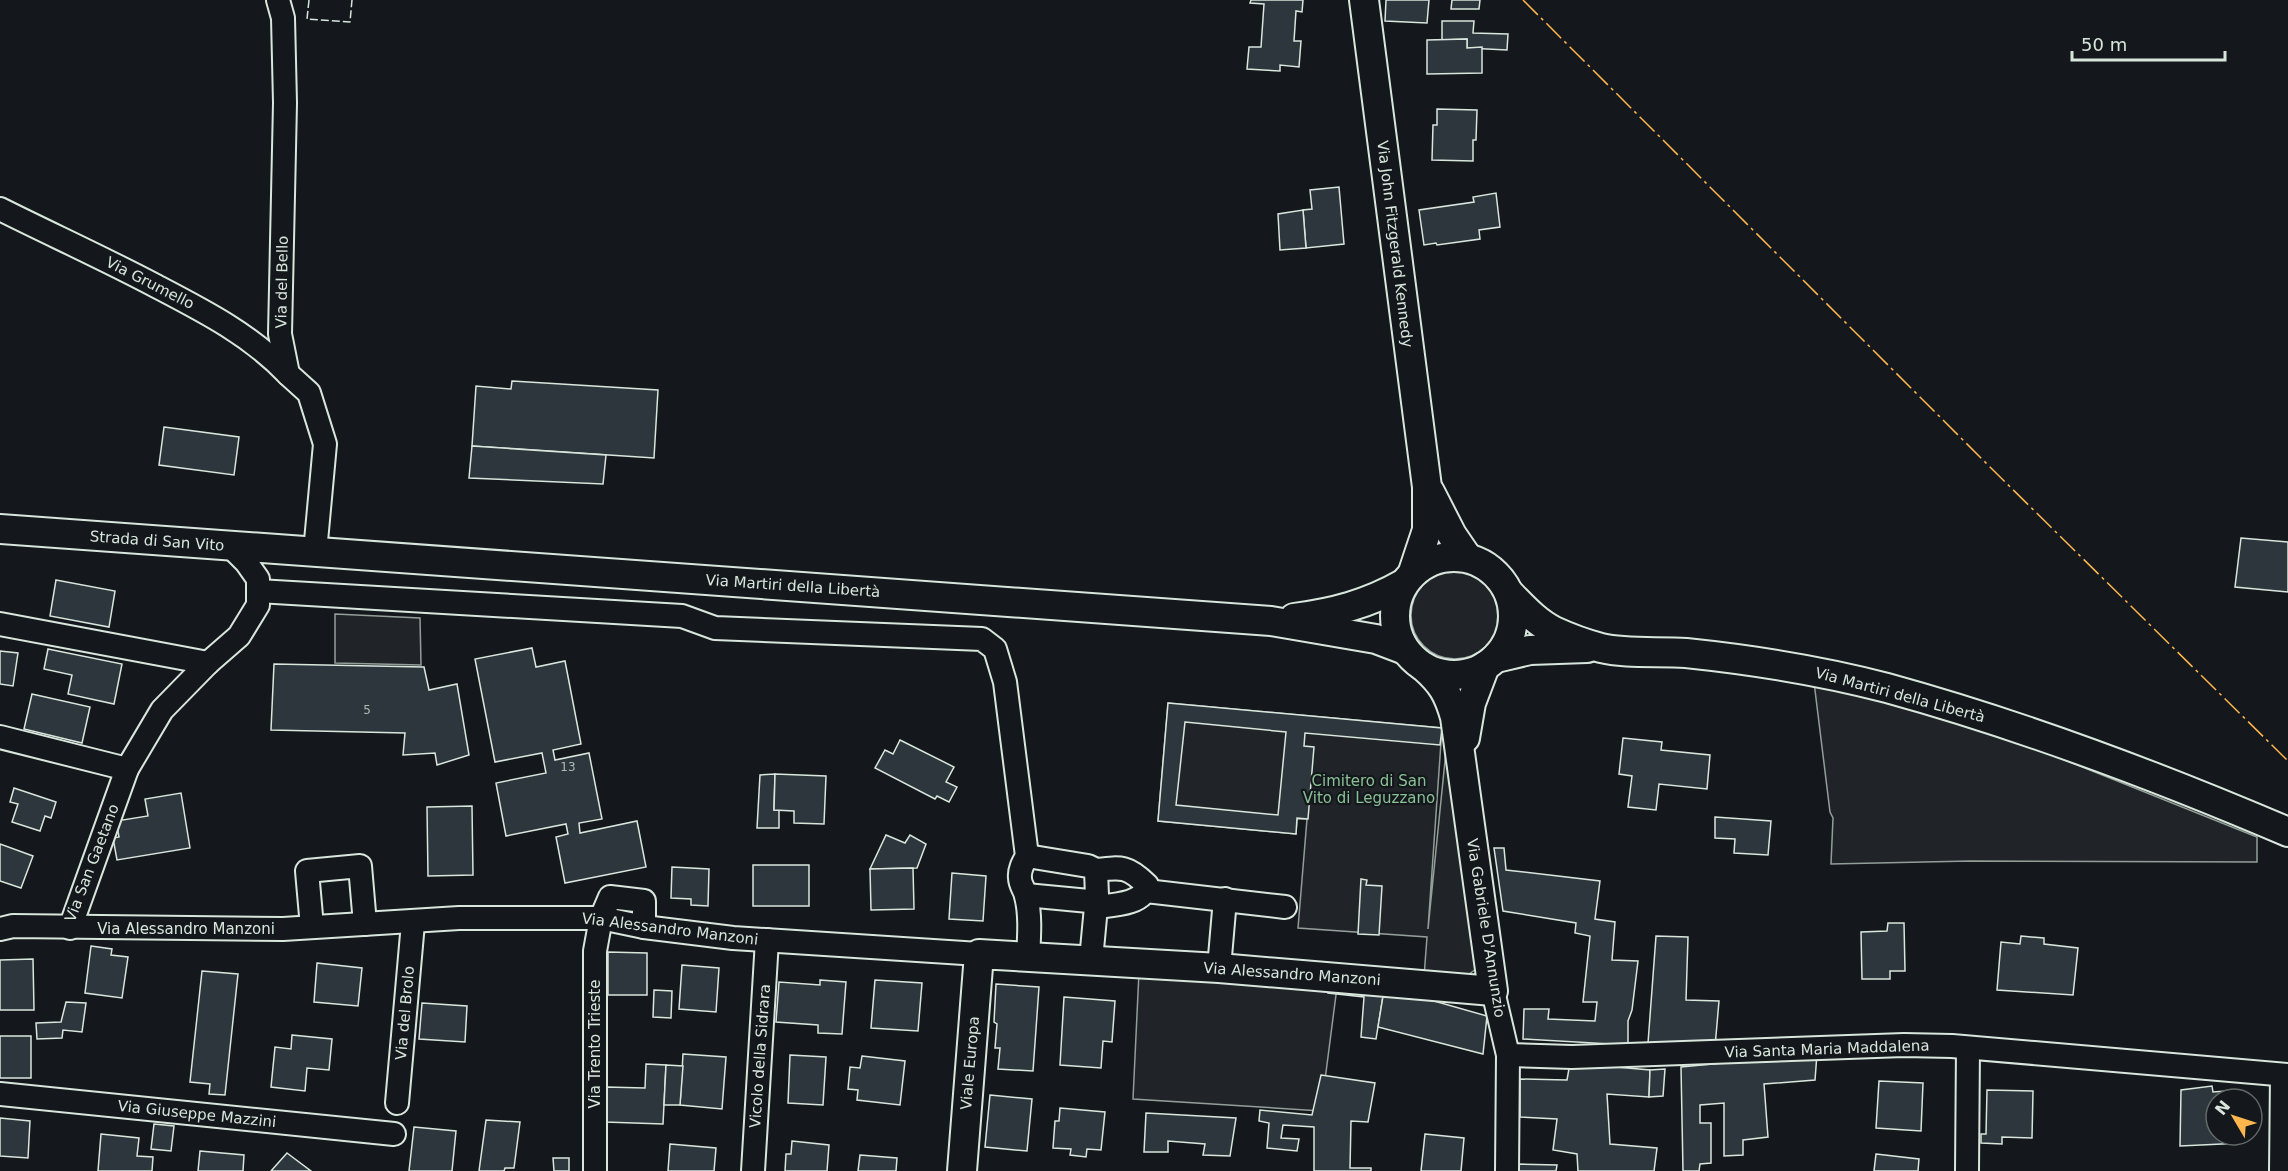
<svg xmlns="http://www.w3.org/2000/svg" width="2288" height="1171" font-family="'DejaVu Sans',sans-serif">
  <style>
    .green { fill: #202428; stroke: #939e99; stroke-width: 1.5 }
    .building { fill: #2c363c; stroke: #d8e6dc; stroke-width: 1.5; fill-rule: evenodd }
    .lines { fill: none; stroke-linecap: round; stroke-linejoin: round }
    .minor-casing { stroke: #d8e6dc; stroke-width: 26 }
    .major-casing { stroke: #d8e6dc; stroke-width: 32 }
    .minor { stroke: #14181c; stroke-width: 22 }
    .major { stroke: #14181c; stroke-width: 28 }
    .fence { stroke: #d8e6dc; stroke-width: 1.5; stroke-dasharray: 8 3; stroke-linecap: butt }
    .power { stroke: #ffb74d; stroke-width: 1.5; stroke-dasharray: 21 4.5 3 4.5; stroke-linecap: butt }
    .labels { text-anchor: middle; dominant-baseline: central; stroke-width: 4.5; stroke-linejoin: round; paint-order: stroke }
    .number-label { font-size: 12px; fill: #adbab4 }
    .street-label { font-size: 15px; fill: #d8e6dc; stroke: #14181c }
    .park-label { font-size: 15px; fill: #8ac095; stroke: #14181c }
  </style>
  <rect width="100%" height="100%" fill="#14181c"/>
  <g class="green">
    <circle cx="1455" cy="615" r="44"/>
    <polygon points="335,614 420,618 421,665 335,663"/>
    <polygon points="1814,682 1955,716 2257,837 2257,862 1970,861 1831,864 1833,818 1830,812"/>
    <polygon points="1168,703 1442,728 1428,929 1448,731 1480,966 1461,980 1424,977 1427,937 1298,928 1307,819 1297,819 1296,834 1158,821"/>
    <polygon points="1139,972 1337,987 1321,1111 1133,1099"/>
  </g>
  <g class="building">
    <polygon points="1251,0 1303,0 1302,12 1296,11 1294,41 1301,41 1299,67 1280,65 1280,71 1247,69 1249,47 1261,47 1264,4 1250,3"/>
    <polygon points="1386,0 1429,0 1427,23 1385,21"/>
    <polygon points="1452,0 1480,0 1479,9 1451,9"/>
    <polygon points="1442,21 1474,21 1473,33 1508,34 1507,50 1467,48 1467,39 1442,40"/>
    <polygon points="1467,39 1467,48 1482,47 1482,73 1427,74 1427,40"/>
    <polygon points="1437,109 1477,110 1476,140 1473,140 1473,161 1432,160 1433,125 1437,125"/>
    <polygon points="1339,187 1344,244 1306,248 1303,210 1312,209 1310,190"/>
    <polygon points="1496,193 1500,227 1479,230 1480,239 1437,245 1436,243 1424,245 1419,210 1474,202 1473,197"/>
    <polygon points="1303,210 1306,248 1280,250 1278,214"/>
    <polygon points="512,381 658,390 654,458 472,446 476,386 511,389"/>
    <polygon points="164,427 239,437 234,475 159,465"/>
    <polygon points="472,446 606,455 603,484 469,478"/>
    <polygon points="2241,538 2288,542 2288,592 2235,587"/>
    <polygon points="56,580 115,591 109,627 50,616"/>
    <polygon points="532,648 536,667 565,661 581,744 553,750 555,760 589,753 602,819 579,823 580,833 637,821 646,867 565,883 556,837 568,834 566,824 506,836 496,783 546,773 542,753 495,762 475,659"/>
    <polygon points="48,649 122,664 114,704 68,694 72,675 44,669"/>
    <polygon points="0,651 18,653 13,686 0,684"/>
    <polygon points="274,664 424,667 429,690 457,684 469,755 437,765 435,753 403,755 405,733 271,730"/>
    <polygon points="32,694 90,707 82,743 24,729"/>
    <path d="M1168,703L1442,728L1440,745L1305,733L1304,746L1314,747L1308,819L1297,818L1296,834L1158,821ZM1185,722L1286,732L1278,815L1176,805Z"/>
    <polygon points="1623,738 1662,742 1661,750 1710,755 1707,789 1659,784 1656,810 1628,807 1632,776 1619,774"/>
    <polygon points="900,740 954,767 946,782 957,787 949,802 937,796 935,799 875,768 885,750 893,754"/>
    <polygon points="775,774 774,810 779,810 779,828 757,828 760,775"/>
    <polygon points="775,774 826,776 824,824 794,823 794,811 774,810"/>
    <polygon points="14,788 56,802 51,818 45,816 40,831 12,822 18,804 10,802"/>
    <polygon points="181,793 190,848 117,860 113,838 119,837 116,821 148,816 145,799"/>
    <polygon points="472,806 473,875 428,876 427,807"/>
    <polygon points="1715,817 1771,821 1768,855 1734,853 1735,839 1715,838"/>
    <polygon points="886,835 905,843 910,835 926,844 917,868 870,869"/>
    <polygon points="0,844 33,856 21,888 0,881"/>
    <polygon points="1494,848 1504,848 1506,870 1600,881 1595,919 1615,922 1612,960 1638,961 1632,1010 1628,1021 1628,1045 1523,1039 1524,1009 1549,1009 1548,1019 1595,1021 1597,1002 1583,1002 1590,936 1575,933 1576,923 1503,911"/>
    <rect x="753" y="865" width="56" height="41"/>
    <polygon points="672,867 709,869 708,906 691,905 691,899 671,898"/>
    <polygon points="913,868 914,909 871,910 870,869"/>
    <polygon points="952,873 986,876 983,921 949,919"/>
    <polygon points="1361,879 1367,880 1366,885 1382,886 1379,935 1358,934"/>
    <polygon points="1888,923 1904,923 1905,971 1890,971 1890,979 1862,979 1861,932 1887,931"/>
    <polygon points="1656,936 1688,937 1686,1000 1719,1001 1715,1047 1652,1050 1648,1043"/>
    <polygon points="2021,936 2044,938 2044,944 2078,948 2073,995 1997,990 2001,942 2020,944"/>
    <polygon points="91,946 112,949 111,955 128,957 122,998 85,993"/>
    <polygon points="608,952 647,953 647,995 608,995"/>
    <polygon points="33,959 34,1010 0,1010 0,960"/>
    <polygon points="317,963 362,968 358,1006 314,1002"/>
    <polygon points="682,965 719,968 716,1012 679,1009"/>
    <polygon points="202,971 238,974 225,1095 209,1094 210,1084 190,1082"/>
    <polygon points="820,980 846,982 842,1034 818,1033 818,1025 776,1022 779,982 820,985"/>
    <polygon points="875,980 922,983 918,1031 871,1028"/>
    <polygon points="996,984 1039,987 1033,1071 998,1069 1000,1048 995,1048 997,1024 994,1022"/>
    <polygon points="1328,985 1384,990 1376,1039 1361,1037 1364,997 1328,993"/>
    <polygon points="654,990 672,991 671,1018 653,1017"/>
    <polygon points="1384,990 1413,995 1487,1016 1483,1054 1378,1027"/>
    <polygon points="1064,997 1115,1001 1112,1042 1103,1041 1101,1068 1060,1065"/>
    <polygon points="66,1002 86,1003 82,1032 63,1030 62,1038 37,1039 36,1023 61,1022"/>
    <polygon points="422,1003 467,1006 465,1042 419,1039"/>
    <polygon points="292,1035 332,1039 329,1070 307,1068 305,1091 271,1087 275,1047 291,1049"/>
    <rect x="0" y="1036" width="31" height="42"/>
    <polygon points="683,1054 726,1057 722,1109 680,1105"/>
    <polygon points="1817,1054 1815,1080 1764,1084 1768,1137 1743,1140 1743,1155 1724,1156 1724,1103 1700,1105 1700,1123 1711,1123 1711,1163 1700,1164 1699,1171 1683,1171 1681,1067"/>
    <polygon points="790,1055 826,1057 823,1105 788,1103"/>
    <polygon points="862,1056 905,1061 900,1105 857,1100 858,1090 848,1089 850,1067 860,1068"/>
    <polygon points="1570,1063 1650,1070 1649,1097 1607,1094 1610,1144 1657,1148 1654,1171 1578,1171 1577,1154 1553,1150 1557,1119 1520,1117 1520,1079 1567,1080"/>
    <polygon points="646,1064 666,1065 663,1124 605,1122 606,1087 645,1088"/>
    <polygon points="666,1065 683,1066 680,1105 664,1105"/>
    <polygon points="1665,1069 1663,1096 1649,1097 1650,1070"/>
    <polygon points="1321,1075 1375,1083 1368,1122 1351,1121 1350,1168 1371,1168 1371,1171 1314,1171 1314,1127 1283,1125 1281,1138 1299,1139 1297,1151 1267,1148 1269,1123 1259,1121 1260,1110 1312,1115"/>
    <polygon points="1879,1081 1923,1083 1921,1131 1876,1128"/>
    <polygon points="2212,1086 2213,1092 2240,1090 2241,1099 2216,1099 2216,1135 2243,1135 2243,1143 2180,1146 2181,1090"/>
    <polygon points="1987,1090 2033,1091 2032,1138 2002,1137 2002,1144 1981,1143 1981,1134 1986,1134"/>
    <polygon points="990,1095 1032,1099 1027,1151 985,1147"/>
    <polygon points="1060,1108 1105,1112 1101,1150 1087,1149 1086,1157 1070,1155 1071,1149 1053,1148 1055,1121 1059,1121"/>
    <polygon points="1146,1113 1236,1118 1230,1156 1203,1155 1205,1144 1168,1141 1168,1152 1144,1152"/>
    <polygon points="0,1118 30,1121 28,1158 0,1156"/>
    <polygon points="486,1120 520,1122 514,1168 505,1168 504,1171 479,1171"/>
    <polygon points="154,1124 174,1126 171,1151 151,1149"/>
    <polygon points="414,1127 456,1131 452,1171 409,1171"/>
    <polygon points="101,1134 139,1138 137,1156 153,1157 152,1171 98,1171"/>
    <polygon points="1425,1134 1464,1138 1461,1171 1421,1171"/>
    <polygon points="792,1141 829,1145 827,1171 785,1171 786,1154 791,1154"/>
    <polygon points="670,1144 716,1148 714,1171 668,1171"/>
    <polygon points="200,1151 244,1155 243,1171 198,1171"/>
    <polygon points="287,1153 311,1171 271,1171"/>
    <polygon points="1876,1154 1919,1159 1918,1171 1874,1171"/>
    <polygon points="860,1155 897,1158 896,1171 858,1171"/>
    <polygon points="553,1158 569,1158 569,1171 554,1171"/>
    <polygon points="1517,1164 1557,1165 1556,1171 1516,1171"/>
  </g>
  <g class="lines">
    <defs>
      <g id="minor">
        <polyline points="278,0 283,18 285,103 280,334 288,374 309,393 325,444 315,552"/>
        <path d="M0,209C52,235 105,259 156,286C204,311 251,335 288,374"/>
        <path d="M258,591L682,616L715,628L982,639L995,649L1005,682L1027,856C1023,863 1019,870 1020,878C1020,885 1025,890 1026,896C1031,915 1029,938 1028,958"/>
        <polyline points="0,624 208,663"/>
        <polyline points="0,737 127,769"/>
        <polyline points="1146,891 1285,907"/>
        <polyline points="1026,895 1089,901 1097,896 1096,870 1088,866 1027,856"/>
        <path d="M1096,907C1111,905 1144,905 1147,885C1128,866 1122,867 1096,870"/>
        <polyline points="312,927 307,871 360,866 365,924"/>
        <polyline points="70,928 127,769 162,710 208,663 239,636 258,605 258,579 246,562 231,547"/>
        <polyline points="0,929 13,926 283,929 459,918 601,918 644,927 733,938 979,954"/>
        <polyline points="1091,960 1097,896"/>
        <polyline points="1219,968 1225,899"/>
        <polyline points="1493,991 1508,1055 1507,1171"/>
        <polyline points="1508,1055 1572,1057 1904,1045 1952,1046 2288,1075"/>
        <polyline points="0,1094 394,1134"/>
        <polyline points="397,1103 413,923"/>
        <polyline points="595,1171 595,951 601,918 610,897 644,901 644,927"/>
        <polyline points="753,1171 767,940"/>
        <polyline points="1967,1171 1968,1048"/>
        <polyline points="2281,1171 2282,1075"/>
      </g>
      <g id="major">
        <polyline points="1364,0 1427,487 1427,530 1413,572"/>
        <polyline points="1430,492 1452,535 1467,557"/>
        <polyline points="0,529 1271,621 1376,639 1405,650"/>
        <circle cx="1454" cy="616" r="59"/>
        <path d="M1509,593C1523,607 1536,622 1554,631C1567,637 1586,644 1601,648C1625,654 1660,651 1686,653C1753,660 1822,671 1887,688C2025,726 2157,776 2288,832"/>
        <path d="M1294,618C1333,613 1368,604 1403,584"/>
        <polyline points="1496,658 1530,650 1587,648"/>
        <polyline points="1465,738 1471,703 1485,666"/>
        <path d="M962,1171L979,954L1219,968L1493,991L1455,717C1448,693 1442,683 1424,667"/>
      </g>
    </defs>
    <use href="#minor" class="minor-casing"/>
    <use href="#major" class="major-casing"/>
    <use href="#minor" class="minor"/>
    <use href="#major" class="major"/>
    <polyline class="fence" points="309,0 307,19 350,22 352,0"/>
    <polyline class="power" points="1523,0 1990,467 2288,761"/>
  </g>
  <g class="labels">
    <g class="number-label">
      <text x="367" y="710">5</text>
      <text x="568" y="767">13</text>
    </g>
    <g class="street-label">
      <text transform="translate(1395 244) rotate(83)">Via John Fitzgerald Kennedy</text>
      <text transform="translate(282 282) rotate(-89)">Via del Bello</text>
      <text transform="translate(150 283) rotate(27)">Via Grumello</text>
      <text transform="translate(157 541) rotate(4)">Strada di San Vito</text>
      <text transform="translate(793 586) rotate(4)">Via Martiri della Libertà</text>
      <text transform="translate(1900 695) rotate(15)">Via Martiri della Libertà</text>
      <text transform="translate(92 863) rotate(-69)">Via San Gaetano</text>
      <text transform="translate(1486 928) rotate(81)">Via Gabriele D'Annunzio</text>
      <text x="186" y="929">Via Alessandro Manzoni</text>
      <text transform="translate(670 929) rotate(7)">Via Alessandro Manzoni</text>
      <text transform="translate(1292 974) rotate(4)">Via Alessandro Manzoni</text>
      <text transform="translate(405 1013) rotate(-85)">Via del Brolo</text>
      <text transform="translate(595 1044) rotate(-90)">Via Trento Trieste</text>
      <text transform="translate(1827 1049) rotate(-2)">Via Santa Maria Maddalena</text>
      <text transform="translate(760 1056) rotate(-86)">Vicolo della Sidrara</text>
      <text transform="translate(970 1063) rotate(-85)">Viale Europa</text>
      <text transform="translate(197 1114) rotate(6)">Via Giuseppe Mazzini</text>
    </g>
    <g class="park-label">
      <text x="1369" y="781">Cimitero di San<tspan x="1369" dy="17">Vito di Leguzzano</tspan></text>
    </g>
  </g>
  <g transform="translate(2234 1117) rotate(309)"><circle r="28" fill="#14181c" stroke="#626a69" stroke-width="1.5"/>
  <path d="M0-4.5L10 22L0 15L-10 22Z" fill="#ffb74d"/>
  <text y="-9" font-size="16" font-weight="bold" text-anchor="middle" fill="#d8e6dc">N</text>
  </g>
  <path d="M2072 51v9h153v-9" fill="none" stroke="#d8e6dc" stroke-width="3"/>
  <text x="2081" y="51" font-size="18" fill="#d8e6dc" stroke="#14181c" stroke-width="4.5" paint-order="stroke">50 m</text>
</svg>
